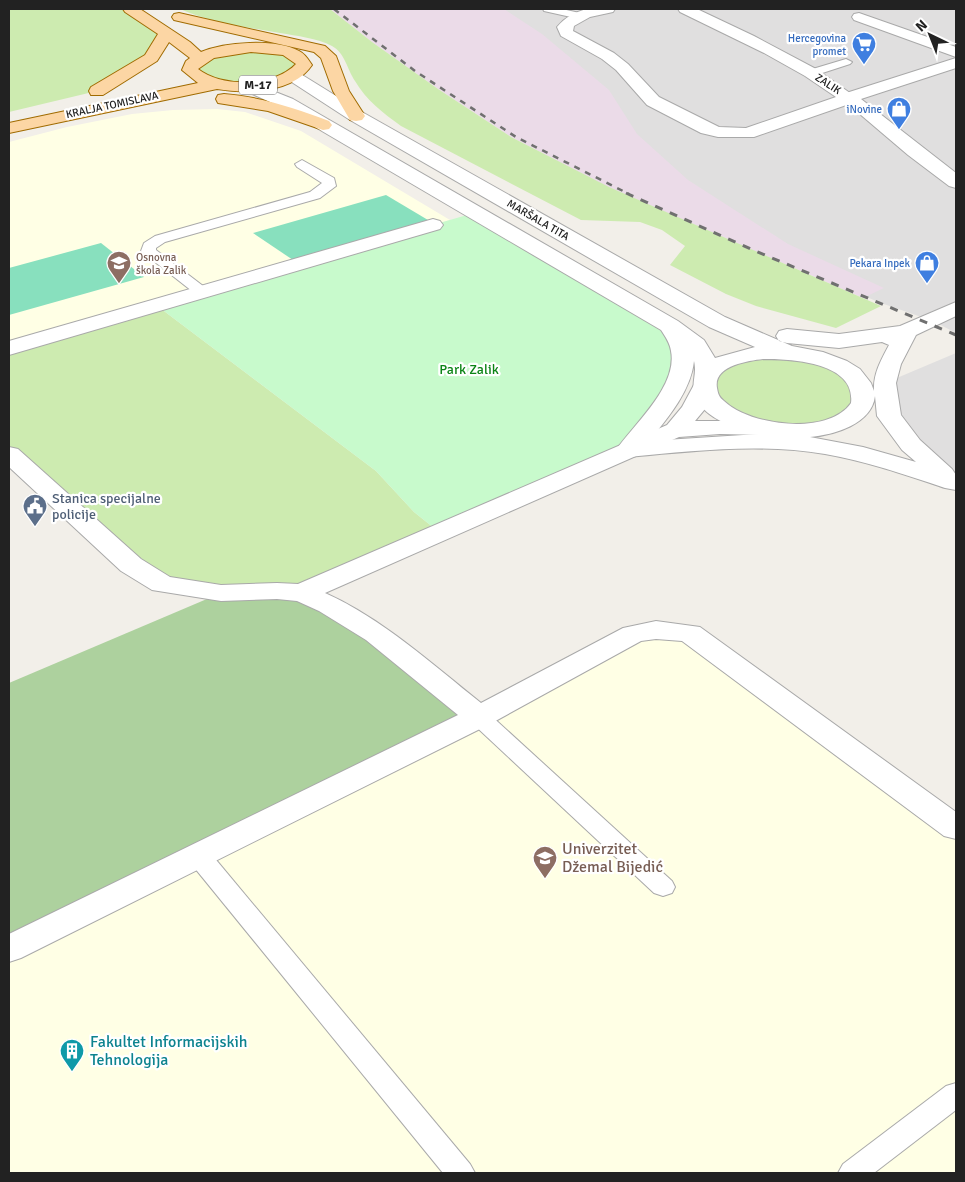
<svg xmlns="http://www.w3.org/2000/svg" width="965" height="1182" font-family="Signika,sans-serif">
  <style>
    .residential { fill: #e0dfdf }
    .industrial { fill: #ebdbe8 }
    .education { fill: #ffffe5 }
    .grass { fill: #cdebb0 }
    .forest { fill: #add19e }
    .park { fill: #c8facc }
    .pitch { fill: #88e0be }
    .lines { fill: none; stroke-linecap: round; stroke-linejoin: round }
    .service-casing { stroke: #a9a9a9; stroke-width: 2 }
    .minor-casing { stroke: #a9a9a9; stroke-width: 2 }
    .tertiary-casing { stroke: #a9a9a9; stroke-width: 2 }
    .primary-casing { stroke: #a06b00; stroke-width: 2 }
    .service { fill: #fff; fill-rule: evenodd }
    .minor { fill: #fff; fill-rule: evenodd }
    .tertiary { fill: #fff; fill-rule: evenodd }
    .primary { fill: #fcd6a4; fill-rule: evenodd }
    .rail-far1 { stroke: #707070; stroke-width: 2.5; stroke-dasharray: 6 6; stroke-linecap: butt }
    .rail { stroke: #707070; stroke-width: 3; stroke-dasharray: 8 8; stroke-linecap: butt }
    .labels { text-anchor: middle; dominant-baseline: central; stroke-width: 4.5; stroke-linejoin: round; paint-order: stroke }
    .far-shop-label { font-size: 11px; fill: #366cbe; stroke: #fff; text-anchor: end }
    .far-street-label { font-size: 11px; fill: #222; stroke: #fff }
    .far-education-label { font-size: 11px; fill: #785e54; stroke: #fff; text-anchor: start }
    .shield { fill: #fff; stroke: #646464; stroke-width: 1 }
    .shield-label { font-size: 12px; font-weight: bold; fill: #222 }
    .park-label { font-size: 14px; fill: #0c8416; stroke: #fff }
    .service-label { font-size: 14px; fill: #4e5e75; stroke: #fff; text-anchor: start }
    .near-education-label { font-size: 16px; fill: #785e54; stroke: #fff; text-anchor: start }
    .near-culture-label { font-size: 16px; fill: #0d838f; stroke: #fff; text-anchor: start }
  </style>
  <rect width="100%" height="100%" fill="#f2efe9"/>
  <g class="residential">
    <polygon points="335,9 956,9 956,333 933,321 881,303 753,250"/>
    <polygon points="956,353 956,485 911,445 885,383"/>
  </g>
  <polygon class="industrial" points="330,9 504,9 542,34 609,90 637,134 688,180 788,244 884,288 863,298 608,187 511,137 438,89 372,42"/>
  <g class="education">
    <polygon points="217,109 245,112 301,131 450,220 9,348 9,142 67,127 132,114 173,110"/>
    <polygon points="690,633 956,818 956,1173 9,1173 9,939 633,634"/>
  </g>
  <g class="grass">
    <polygon points="9,9 130,9 167,33 160,46 97,91 9,112"/>
    <path d="M180,9H330L372,42L438,89L511,137L609,187L881,306L836,328L756,306L726,294L670,265L685,246L662,230L640,222L581,220L401,126C383,113 366,100 355,81C347,69 345,53 332,46C317,38 297,36 280,33C246,27 212,23 180,9Z"/>
    <polygon points="232,50 279,51 300,65 274,81 239,84 198,75 197,63"/>
    <polygon points="156,305 376,471 414,512 439,532 302,593 221,593 131,565 9,454 9,348"/>
    <polygon points="775,353 837,368 860,399 840,420 795,428 725,411 710,376 720,366"/>
  </g>
  <polygon class="forest" points="221,593 302,593 475,713 9,941 9,683"/>
  <polygon class="park" points="474,213 670,326 683,353 628,450 439,532 414,512 376,471 156,305"/>
  <g class="pitch">
    <polygon points="386,195 428,220 293,260 253,233"/>
    <polygon points="101,243 144,277 9,315 9,268"/>
  </g>
  <g class="lines">
    <defs>
      <g id="service">
        <polygon points="543,9 562,9 584,14 585,16 580,19 544,11"/>
        <polygon points="846,59 852,62 850,64 810,77 804,73 806,71"/>
        <polygon points="302,160 334,178 336,186 320,198 165,242 156,248 156,250 207,289 210,292 207,295 197,295 141,251 144,243 155,236 310,192 322,183 297,167 295,164"/>
        <polygon points="479,710 487,712 672,881 675,887 672,893 663,896 654,893 471,722 468,717 471,712"/>
        <polygon points="198,846 207,849 470,1164 475,1173 443,1173 189,861 186,855 189,849"/>
        <polygon points="956,1083 956,1110 874,1173 838,1173 843,1164 946,1086"/>
      </g>
      <g id="minor">
        <path d="M587,9H615L613,12L590,17L574,26L573,31L614,53L628,64L659,97L719,127L746,128L836,97L805,76L764,53L680,12L678,9H697L754,36L816,69L857,98L855,102L754,137H718L701,133L647,105L616,70L602,59L561,36L557,27C565,17 575,12 587,9Z"/>
        <polygon points="859,13 956,47 956,57 854,20 852,17 854,14"/>
        <polygon points="433,219 440,221 443,225 440,229 9,355 9,341"/>
        <path d="M704,379L712,381L716,386L705,409L695,421H767L775,423L779,428L775,433L767,435L720,434L679,437L325,593C383,619 432,664 481,703L623,628L656,621L700,627L956,812V839L944,836L682,641L656,639L641,641L490,724L21,958L9,962V934L458,715L366,640L319,611L297,601L277,599L221,601L152,590L121,571L9,467V447L18,449L141,559L170,577L221,585L277,583L298,584L667,425L682,407L696,381Z"/>
      </g>
      <g id="tertiary">
        <polygon points="956,58 956,68 861,99 956,173 956,188 949,186 908,155 841,98 843,94"/>
        <path d="M293,71L299,73L362,112L725,317L792,346L823,352L847,361L860,369L871,383L874,391C873,374 881,360 889,345L882,342L839,348L787,343L779,341L776,336L779,331L787,329L839,334L900,326L956,302V316L916,335L901,364L896,383L901,415L920,440L952,469L956,475V490L945,488C906,475 866,461 825,454C759,443 694,451 628,457L619,455L616,450C634,424 678,386 671,351C670,343 665,336 661,330L281,107L241,89L239,86L241,83H253L293,99L678,321L704,340L715,358L755,347L709,327L350,120L287,79L285,76L287,73ZM763,359C791,359 856,362 851,403C828,436 750,426 724,401C719,397 718,394 717,388C713,366 747,361 763,359ZM694,361C697,374 692,380 694,391C700,419 736,428 759,434L649,441C667,419 691,391 694,361ZM875,396L877,416L902,450L916,462L863,447L810,437C834,435 872,424 875,396Z"/>
      </g>
      <g id="primary">
        <path d="M123,9H140L190,42L201,52C224,42 276,38 299,51C305,54 308,59 312,65C293,93 248,94 217,89L9,133V123L198,83L182,70L186,61L190,58L169,42L157,61L103,95H91L89,91L91,87L145,55L158,34L125,12ZM251,52L283,55L296,64C274,87 222,88 198,69L214,58Z"/>
        <polygon points="179,13 325,46 336,56 349,91 365,116 362,120 356,121 350,120 333,91 321,58 314,52 174,20 172,17 174,14"/>
        <path d="M224,94C261,97 295,108 329,121L332,125L329,129L323,130L268,111L218,103L216,99L218,95Z"/>
      </g>
    </defs>
    <use href="#service" class="service-casing"/>
    <use href="#minor" class="minor-casing"/>
    <use href="#tertiary" class="tertiary-casing"/>
    <use href="#primary" class="primary-casing"/>
    <use href="#service" class="service"/>
    <use href="#minor" class="minor"/>
    <use href="#tertiary" class="tertiary"/>
    <use href="#primary" class="primary"/>
    <polyline class="rail-far1" points="334,9 415,71 516,137 629,194"/>
    <polyline class="rail" points="626,193 753,250 956,335"/>
  </g>
  <defs>
    <symbol id="supermarket-pin" viewBox="-11 -11 22 30"><path d="M0 17L-7.5 6A9.5 9.5 0 1 1 7.5 6Z" fill="#3f7fe0" stroke="#fff"/><path d="M-6-5.5h2.5l.6 2H6L4.5 2H-2.5L-4.4-4H-6ZM-1.5 3.2a1.3 1.3 0 1 0 .1 0ZM3 3.2a1.3 1.3 0 1 0 .1 0Z" fill="#fff"/></symbol>
    <symbol id="shop-pin" viewBox="-11 -11 22 30"><path d="M0 17L-7.5 6A9.5 9.5 0 1 1 7.5 6Z" fill="#3f7fe0" stroke="#fff"/><path d="M-5-2.5h2.3a2.7 3.5 0 0 1 5.4 0H5L5.5 6h-11ZM-1.5-2.5h3a1.5 2.3 0 0 0-3 0Z" fill="#fff"/></symbol>
    <symbol id="school-pin" viewBox="-11 -11 22 30"><path d="M0 17L-7.5 6A9.5 9.5 0 1 1 7.5 6Z" fill="#8d6e63" stroke="#fff"/><path d="M0-5L7-2L0 1L-7-2ZM-4 1L0 2.5L4 1V4Q0 6-4 4Z" fill="#fff"/></symbol>
    <symbol id="civic-pin" viewBox="-11 -11 22 30"><path d="M0 17L-7.5 6A9.5 9.5 0 1 1 7.5 6Z" fill="#5c6f8a" stroke="#fff"/><path d="M-.6-6.5H3V-4.5H.6V-3L4-1V1h2V6H-6V1h2V-1L-.6-3ZM-1.2 2.5V6h2.4V2.5Z" fill="#fff"/></symbol>
    <symbol id="university-pin" viewBox="-11 -11 22 30"><path d="M0 17L-7.5 6A9.5 9.5 0 1 1 7.5 6Z" fill="#8d6e63" stroke="#fff"/><path d="M0-5L7-2L0 1L-7-2ZM-4 1L0 2.5L4 1V4Q0 6-4 4Z" fill="#fff"/></symbol>
    <symbol id="building-pin" viewBox="-11 -11 22 30"><path d="M0 17L-7.5 6A9.5 9.5 0 1 1 7.5 6Z" fill="#0f9aa8" stroke="#fff"/><path d="M-4-6H4V6H1V3H-1V6H-4ZM-2.5-4.3h1.7v1.8h-1.7ZM.8-4.3h1.7v1.8H.8ZM-2.5-1h1.7V.8h-1.7ZM.8-1h1.7V.8H.8Z" fill="#fff"/></symbol>
  </defs>
  <g fill-rule="evenodd">
    <use href="#supermarket-pin" x="850" y="30" width="28" height="38"/>
    <use href="#shop-pin" x="885" y="95" width="28" height="38"/>
    <use href="#school-pin" x="105" y="249" width="28" height="38"/>
    <use href="#shop-pin" x="913" y="249" width="28" height="38"/>
    <use href="#civic-pin" x="21" y="492" width="28" height="38"/>
    <use href="#university-pin" x="531" y="844" width="28" height="38"/>
    <use href="#building-pin" x="58" y="1037" width="28" height="38"/>
  </g>
  <g class="labels">
    <g class="far-shop-label">
      <text x="846" y="38">Hercegovina<tspan x="846" dy="13">promet</tspan></text>
      <text x="882" y="109">iNovine</text>
      <text x="910" y="263">Pekara Inpek</text>
    </g>
    <g class="far-street-label">
      <text transform="translate(828 84) rotate(33)">ZALIK</text>
      <text transform="translate(112 105) rotate(-12)">KRALJA TOMISLAVA</text>
      <text transform="translate(538 220) rotate(30)">MARŠALA TITA</text>
    </g>
    <g class="far-education-label">
      <text x="136" y="257">Osnovna<tspan x="136" dy="13">škola Zalik</tspan></text>
    </g>
    <rect class="shield" x="239" y="75.5" width="38" height="19" rx="4"/>
    <g class="shield-label">
      <text x="258" y="85">M-17</text>
    </g>
    <g class="park-label">
      <text x="469" y="369">Park Zalik</text>
    </g>
    <g class="service-label">
      <text x="52" y="498">Stanica specijalne<tspan x="52" dy="16">policije</tspan></text>
    </g>
    <g class="near-education-label">
      <text x="562" y="849">Univerzitet<tspan x="562" dy="18">Džemal Bijedić</tspan></text>
    </g>
    <g class="near-culture-label">
      <text x="90" y="1042">Fakultet Informacijskih<tspan x="90" dy="18">Tehnologija</tspan></text>
    </g>
  </g>
  <rect width="965" height="1182" fill="none" stroke="#222222" stroke-width="20"/>
  <g transform="translate(930 35) rotate(317)" stroke="#ffffff" stroke-width="4" paint-order="stroke">
  <path d="M0-4L9 19L0 12L-9 19Z" fill="#222222"/>
  <text y="-8" font-size="14" font-weight="bold" text-anchor="middle" fill="#222222">N</text>
  </g>
</svg>
